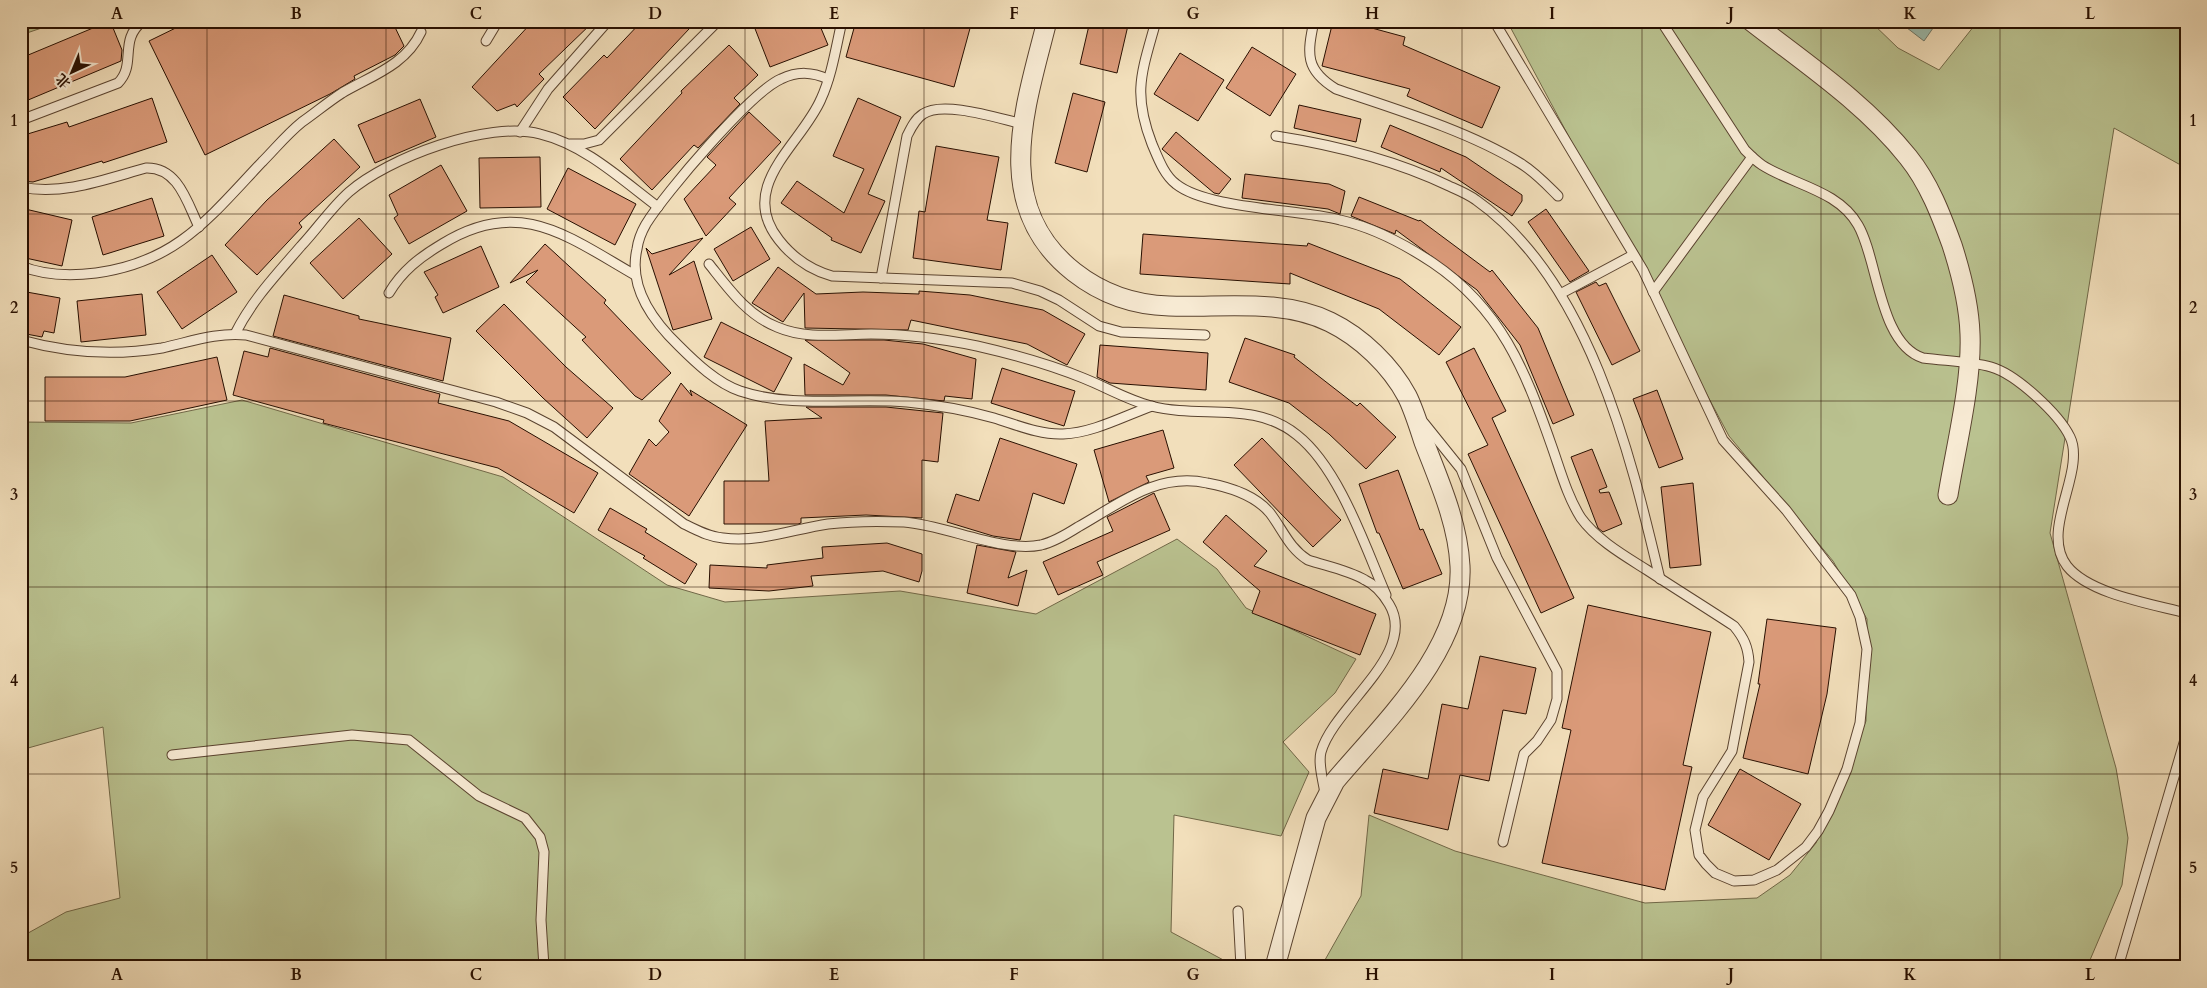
<svg xmlns="http://www.w3.org/2000/svg" width="2207" height="988" font-family="Cardo,'Noto Serif SC',serif">
  <style>
    .green { fill: #bac290; stroke: #716848 }
    .water { fill: #9bbdaf; stroke: #6d7769 }
    .building { fill: #da9a79; stroke: #280f00 }
    .lines { fill: none; stroke-linecap: round; stroke-linejoin: round }
    .lane-casing { stroke: #5a432f; stroke-width: 11 }
    .street-casing { stroke: #5a432f; stroke-width: 21 }
    .lane { stroke: #f7ead3; stroke-width: 9 }
    .street { stroke: #f7ead3; stroke-width: 19 }
    .grid { fill: none; stroke: #280f00; stroke-width: 1; stroke-opacity: 0.55 }
    .neatline { fill: none; stroke: #280f00; stroke-width: 2 }
    .grid-label { font-size: 16px; text-anchor: middle; font-weight: bold; fill: #280f00 }
  </style>
  <rect width="100%" height="100%" fill="#f2dfbb"/>
  <filter id="stains"><feTurbulence type="fractalNoise" baseFrequency=".004" numOctaves="4"/><feColorMatrix values="0 0 0 0 .2 0 0 0 0 .09 0 0 0 0 .02 0 0 0 .5 -.17"/></filter>
  <radialGradient id="worn" r=".72"><stop offset=".6" stop-color="#630" stop-opacity="0"/><stop offset="1" stop-color="#630" stop-opacity=".3"/></radialGradient>
  <g class="green">
    <polygon points="21,21 62,21 21,35"/>
    <polygon points="1507,21 1870,21 1898,48 1939,70 1978,21 2186,21 2186,168 2114,128 2050,533 2116,768 2128,838 2122,885 2087,967 1321,967 1361,896 1369,815 1455,851 1645,903 1757,898 1790,875 1816,843 1866,721 1867,619 1833,561 1729,436"/>
    <polygon points="242,400 503,477 667,585 725,602 900,591 1036,614 1177,539 1217,569 1246,608 1356,659 1335,693 1283,742 1309,772 1281,836 1174,815 1171,932 1229,963 1227,967 21,967 21,937 66,912 120,898 103,727 21,750 21,422 131,423"/>
  </g>
  <polygon class="water" points="1898,21 1938,21 1924,41"/>
  <g class="building">
    <polygon points="190,21 392,21 404,46 395,55 354,76 355,79 330,94 205,155 149,41"/>
    <polygon points="533,21 594,21 539,74 544,79 517,107 515,104 497,111 472,87"/>
    <polygon points="642,21 680,21 689,29 595,129 563,97 604,55 607,58"/>
    <polygon points="752,21 818,21 828,45 770,67"/>
    <polygon points="856,21 972,21 954,87 846,57"/>
    <polygon points="1090,21 1129,21 1117,73 1080,64"/>
    <polygon points="1333,21 1346,21 1405,37 1403,45 1500,87 1482,128 1407,96 1410,89 1322,66"/>
    <polygon points="105,23 111,23 122,50 121,61 21,103 21,58"/>
    <polygon points="729,45 758,75 734,98 740,104 698,148 694,145 652,190 620,159 682,93 681,91"/>
    <polygon points="1252,47 1296,74 1270,116 1226,88"/>
    <polygon points="1180,53 1224,80 1198,121 1154,94"/>
    <polygon points="1073,93 1105,102 1087,172 1055,163"/>
    <polygon points="152,98 167,142 103,163 102,161 33,182 21,181 21,136 67,122 69,127"/>
    <polygon points="858,98 901,117 868,194 885,201 861,253 831,240 832,238 781,203 797,181 844,213 864,169 833,156"/>
    <polygon points="420,99 436,137 375,163 358,125"/>
    <polygon points="1299,105 1361,119 1356,142 1294,128"/>
    <polygon points="749,112 781,142 729,198 736,204 706,236 684,199 716,165 707,157"/>
    <polygon points="1390,125 1466,157 1522,195 1522,201 1512,216 1441,168 1440,172 1381,147"/>
    <polygon points="1176,132 1231,179 1219,194 1214,193 1162,149"/>
    <polygon points="334,139 360,167 299,223 302,227 257,275 225,245 267,200"/>
    <polygon points="936,146 999,157 987,220 1008,223 1001,270 913,258 919,211 925,212"/>
    <polygon points="540,157 541,207 480,208 479,158"/>
    <polygon points="441,165 467,211 409,244 394,218 398,215 389,195"/>
    <polygon points="568,168 636,204 615,245 547,209"/>
    <polygon points="1245,174 1329,184 1345,191 1340,214 1328,209 1242,198"/>
    <polygon points="1359,197 1419,221 1420,220 1490,272 1492,270 1538,328 1574,415 1553,424 1520,345 1477,290 1396,230 1395,234 1351,216"/>
    <polygon points="152,198 164,236 103,255 92,217"/>
    <polygon points="21,208 72,220 62,266 21,257"/>
    <polygon points="1546,209 1589,271 1570,282 1528,222"/>
    <polygon points="359,218 392,254 343,299 310,263"/>
    <polygon points="751,227 770,259 733,281 714,249"/>
    <polygon points="1143,234 1307,246 1308,243 1400,279 1461,327 1439,355 1379,309 1290,273 1290,284 1140,274"/>
    <polygon points="703,238 669,275 694,261 712,319 673,330 646,248 652,254"/>
    <polygon points="545,244 606,300 604,303 671,373 642,400 635,396 582,340 586,337 526,282 538,270 510,283"/>
    <polygon points="481,246 499,287 443,313 435,297 438,295 424,272"/>
    <polygon points="212,255 237,292 182,329 157,292"/>
    <polygon points="778,267 816,294 863,292 919,294 919,291 970,295 1043,310 1085,334 1067,365 1027,344 911,320 908,330 805,328 804,293 783,322 752,303"/>
    <polygon points="1596,282 1599,286 1606,283 1640,351 1612,365 1576,292"/>
    <polygon points="21,291 60,298 54,333 44,331 42,337 21,333"/>
    <polygon points="142,294 146,335 81,342 77,301"/>
    <polygon points="284,295 359,316 359,319 451,338 443,381 273,336"/>
    <polygon points="504,304 566,367 613,408 587,438 543,398 476,331"/>
    <polygon points="721,322 792,358 774,392 704,357"/>
    <polygon points="1245,338 1295,355 1294,357 1357,406 1360,403 1396,437 1366,469 1329,434 1289,403 1229,382"/>
    <polygon points="805,340 884,340 923,344 976,359 972,399 945,396 944,401 886,395 805,395 804,364 843,385 850,373"/>
    <polygon points="1100,345 1208,353 1206,390 1110,383 1097,377"/>
    <polygon points="270,348 440,394 438,403 509,421 598,473 574,513 498,468 323,423 324,420 233,395 244,351 268,357"/>
    <polygon points="1474,348 1506,411 1492,418 1574,598 1541,613 1468,454 1488,445 1446,362"/>
    <polygon points="217,357 227,400 130,421 45,421 45,377 125,377"/>
    <polygon points="1002,368 1075,391 1064,426 991,403"/>
    <polygon points="681,383 692,396 690,390 747,425 689,516 629,474 649,439 656,446 669,432 659,421"/>
    <polygon points="1657,390 1683,459 1659,468 1633,399"/>
    <polygon points="806,407 886,407 943,413 938,462 922,460 922,518 866,515 801,518 801,523 798,524 724,524 724,481 769,481 765,421 822,418"/>
    <polygon points="1163,430 1174,468 1146,476 1149,482 1109,502 1094,450"/>
    <polygon points="1000,438 1077,464 1064,504 1033,493 1020,540 993,536 947,522 956,494 979,501"/>
    <polygon points="1262,438 1341,520 1313,547 1234,465"/>
    <polygon points="1592,449 1607,487 1599,490 1600,493 1609,492 1622,524 1603,532 1598,528 1571,457"/>
    <polygon points="1398,470 1420,530 1423,529 1442,574 1403,589 1379,533 1377,533 1359,484"/>
    <polygon points="1693,483 1701,565 1670,568 1661,487"/>
    <polygon points="1154,493 1170,530 1097,562 1103,575 1058,595 1043,562 1113,531 1107,517"/>
    <polygon points="610,508 647,529 645,532 697,564 685,584 643,558 645,556 598,530"/>
    <polygon points="1226,515 1267,551 1254,566 1376,614 1360,655 1252,613 1260,591 1203,542"/>
    <polygon points="887,543 922,554 922,571 919,582 883,571 811,576 813,586 769,591 709,588 710,565 767,568 767,565 823,558 822,547"/>
    <polygon points="977,545 1016,552 1008,578 1027,570 1018,606 967,593"/>
    <polygon points="1588,605 1711,632 1683,765 1692,767 1665,890 1542,863 1571,730 1562,728"/>
    <polygon points="1767,619 1836,628 1827,694 1808,774 1743,758 1760,684 1758,684"/>
    <polygon points="1480,656 1536,668 1526,714 1503,710 1489,781 1460,775 1448,830 1374,813 1383,769 1428,779 1442,704 1468,709"/>
    <polygon points="1740,769 1801,804 1769,860 1708,825"/>
  </g>
  <g class="lines">
    <defs>
      <g id="lane">
        <path d="M842,21C836,47 832,75 821,99C802,144 736,186 779,240C793,258 811,270 832,276L1012,283L1040,291L1059,300L1099,326L1121,332L1205,335"/>
        <path d="M1156,21C1142,72 1132,92 1152,144C1158,158 1164,175 1176,184C1207,209 1298,209 1340,220C1371,227 1406,245 1433,263C1501,309 1525,370 1551,444C1560,469 1567,496 1581,518C1597,540 1625,556 1647,570C1676,589 1705,607 1734,626C1744,638 1748,647 1749,662L1732,751L1703,797L1695,830L1699,855L1706,864L1715,873L1734,881L1754,880L1777,870L1806,847L1818,831L1829,811L1847,769L1860,723L1867,649L1860,617L1851,595L1786,510L1723,440L1643,270L1494,21"/>
        <path d="M1314,21C1307,54 1305,70 1336,89C1395,109 1468,131 1520,163C1535,172 1546,184 1558,196"/>
        <path d="M1661,21L1745,150C1750,155 1756,161 1762,165C1793,185 1838,190 1858,225C1878,259 1879,344 1923,358C1945,361 1970,361 1991,367C2016,374 2059,414 2070,437C2074,445 2074,454 2073,463C2070,494 2045,538 2067,566C2089,594 2152,604 2186,613"/>
        <polyline points="486,41 498,21"/>
        <path d="M828,79C812,72 798,71 781,79C751,92 665,193 646,224C642,231 638,241 637,249C628,287 654,322 679,346C696,363 717,383 740,391C794,409 852,397 907,402C937,405 966,410 994,418C1017,425 1040,435 1063,434C1093,433 1124,416 1152,406"/>
        <path d="M21,120L118,83C137,64 118,40 143,21"/>
        <polyline points="520,132 548,89 608,21"/>
        <path d="M1276,136C1334,145 1395,160 1449,186C1458,190 1468,194 1476,200C1588,279 1630,452 1660,579"/>
        <polyline points="570,144 584,144 599,140 718,21"/>
        <path d="M21,187C62,196 106,179 146,168C178,167 187,202 199,227"/>
        <path d="M709,264C729,289 747,315 777,327C807,340 840,334 871,334C905,334 943,339 977,346C1012,354 1049,364 1083,378C1106,387 1127,400 1151,406C1201,419 1254,400 1297,435C1339,468 1365,546 1386,595"/>
        <path d="M21,266C45,276 71,276 96,273C177,262 209,218 262,162C275,149 287,134 302,122C315,113 328,102 342,93C371,76 406,65 421,32"/>
        <path d="M881,278L907,136C911,128 915,119 923,114C943,100 1000,119 1023,124"/>
        <polyline points="1653,292 1752,157"/>
        <path d="M389,293C402,271 420,257 442,244C519,196 567,236 635,275"/>
        <polyline points="1562,293 1633,255"/>
        <path d="M235,334C252,300 276,275 301,246C317,229 331,208 349,192C388,158 488,120 540,134C585,145 622,180 658,207"/>
        <path d="M21,340C68,353 114,356 162,348C190,342 217,332 246,335L496,402L527,413L554,427L684,524C697,530 709,537 723,538C758,543 794,529 828,524C853,521 879,521 904,522C946,525 1002,553 1041,545C1054,542 1067,534 1078,527C1119,504 1157,472 1207,483C1229,487 1255,495 1270,513C1283,530 1289,548 1308,560C1326,566 1348,570 1365,580C1376,585 1383,594 1389,604C1419,653 1334,706 1321,752C1318,763 1323,781 1325,793"/>
        <polyline points="1424,423 1461,469 1497,558 1557,671 1557,699 1551,720 1537,741 1524,754 1503,842"/>
        <polyline points="172,755 352,735 409,740 479,796 525,818 540,837 544,852 541,920 544,967"/>
        <polyline points="1238,911 1241,967"/>
        <polyline points="2118,967 2186,736"/>
      </g>
      <g id="street">
        <path d="M1047,21C1025,108 990,206 1074,272C1102,294 1134,305 1169,306C1221,308 1282,298 1330,322C1361,337 1391,366 1407,396C1414,410 1419,427 1424,442C1439,481 1458,523 1460,566C1464,648 1384,723 1335,781L1316,818L1275,967"/>
        <path d="M1751,21C1805,63 1865,103 1908,157C1929,183 1941,215 1952,245C1961,273 1969,304 1970,334C1972,383 1956,446 1948,495"/>
      </g>
    </defs>
    <use href="#lane" class="lane-casing"/>
    <use href="#street" class="street-casing"/>
    <use href="#lane" class="lane"/>
    <use href="#street" class="street"/>
  </g>
  <path class="grid" d="M207,21V967M386,21V967M565,21V967M745,21V967M924,21V967M1103,21V967M1283,21V967M1462,21V967M1642,21V967M1821,21V967M2000,21V967M21,214H2186M21,401H2186M21,587H2186M21,774H2186"/>
  <rect width="2207" height="988" fill="none" stroke="#f2dfbb" stroke-width="55"/>
  <g transform="translate(72 72) rotate(224)" stroke="#f7ead3" stroke-width="4" paint-order="stroke">
  <path d="M0-4L9 19L0 12L-9 19Z" fill="#280f00"/>
  <text y="-8" font-size="14" font-weight="bold" text-anchor="middle" fill="#280f00">北</text>
  </g>
  <rect x="28" y="28" width="2152" height="932" class="neatline"/>
  <g class="grid-label">
    <text x="117" y="19">A</text>
    <text x="296" y="19">B</text>
    <text x="476" y="19">C</text>
    <text x="655" y="19">D</text>
    <text x="834" y="19">E</text>
    <text x="1014" y="19">F</text>
    <text x="1193" y="19">G</text>
    <text x="1372" y="19">H</text>
    <text x="1552" y="19">I</text>
    <text x="1731" y="19">J</text>
    <text x="1910" y="19">K</text>
    <text x="2090" y="19">L</text>
    <text x="14" y="126">1</text>
    <text x="2193" y="126">1</text>
    <text x="14" y="313">2</text>
    <text x="2193" y="313">2</text>
    <text x="14" y="500">3</text>
    <text x="2193" y="500">3</text>
    <text x="14" y="686">4</text>
    <text x="2193" y="686">4</text>
    <text x="14" y="873">5</text>
    <text x="2193" y="873">5</text>
    <text x="117" y="980">A</text>
    <text x="296" y="980">B</text>
    <text x="476" y="980">C</text>
    <text x="655" y="980">D</text>
    <text x="834" y="980">E</text>
    <text x="1014" y="980">F</text>
    <text x="1193" y="980">G</text>
    <text x="1372" y="980">H</text>
    <text x="1552" y="980">I</text>
    <text x="1731" y="980">J</text>
    <text x="1910" y="980">K</text>
    <text x="2090" y="980">L</text>
  </g>
  <rect width="100%" height="100%" filter="url(#stains)"/>
  <rect width="100%" height="100%" fill="url(#worn)"/>
</svg>
